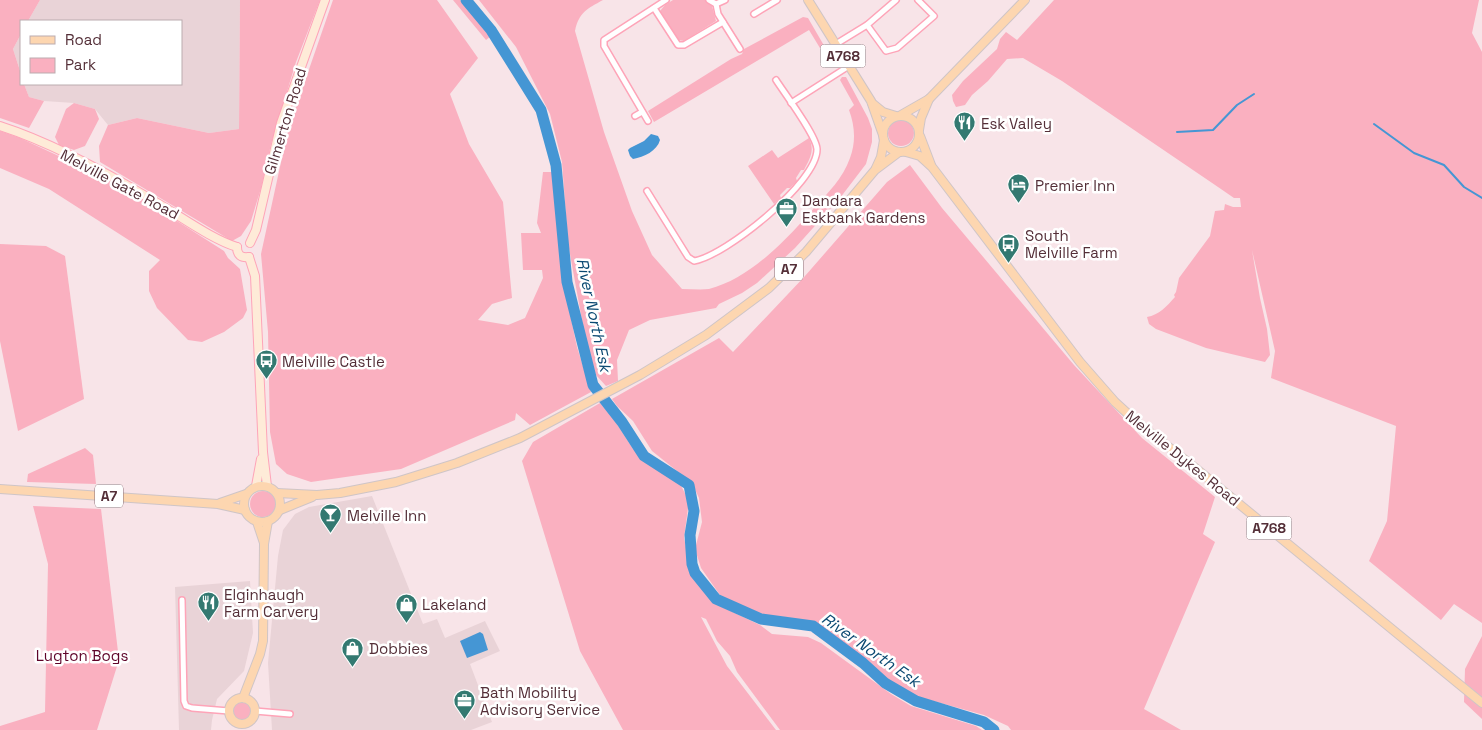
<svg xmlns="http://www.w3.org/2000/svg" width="1482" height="730" font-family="'Space Grotesk',sans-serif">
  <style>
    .built { fill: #e9d3d7 }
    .green { fill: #fab0c0 }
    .water { fill: #4596d4 }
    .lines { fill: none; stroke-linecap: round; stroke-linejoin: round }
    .stream { stroke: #4596d4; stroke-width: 2 }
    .river { stroke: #4596d4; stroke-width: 11 }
    .street-casing { stroke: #fea4b8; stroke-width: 8 }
    .secondary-casing { stroke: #fea4b8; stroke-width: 10 }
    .primary-casing { stroke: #cfc5c7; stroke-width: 10 }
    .street { stroke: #fff; stroke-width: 5 }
    .secondary { stroke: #feebd8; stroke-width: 8 }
    .primary { stroke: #fdd6b0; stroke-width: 8 }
    .labels { text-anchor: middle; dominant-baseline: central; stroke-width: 5; stroke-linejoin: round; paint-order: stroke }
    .shield { fill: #fff; stroke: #876d74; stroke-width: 1 }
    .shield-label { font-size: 14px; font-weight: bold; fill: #542f38 }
    .street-label { font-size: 15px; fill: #542f38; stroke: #fff }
    .poi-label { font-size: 15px; fill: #542f38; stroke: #fff; text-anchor: start }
    .park-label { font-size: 15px; fill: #5e0329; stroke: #fff }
    .water-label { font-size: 16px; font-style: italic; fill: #0b4972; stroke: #fff }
  </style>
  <rect width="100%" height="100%" fill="#f8e4e8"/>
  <g class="built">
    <polygon points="40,0 240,0 239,129 209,133 137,118 108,125 95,109 74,103 44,101 29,97 24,84 181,84 181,21 28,21"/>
    <polygon points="21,34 21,74 13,49"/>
    <polygon points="372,496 423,624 437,619 445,638 485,621 500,651 470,664 492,722 471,730 272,730 268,663 278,556 283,530 295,514 309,507"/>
    <polygon points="250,581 253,633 244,671 217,699 212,720 211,730 179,730 175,587"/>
  </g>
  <g class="green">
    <polygon points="0,0 40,0 28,21 21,21 21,34 13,49 21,74 21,84 24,84 29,97 44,101 29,128 0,118"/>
    <polygon points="240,0 320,0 296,62 271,144 261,188 251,221 241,236 232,241 100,162 99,146 108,125 137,118 209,133 239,129"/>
    <polygon points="333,0 437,0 478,58 450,94 469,144 503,202 512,298 492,304 478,320 508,325 525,318 543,278 542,270 523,270 521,233 541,233 537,223 543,172 552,172 563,281 577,347 591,392 530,425 516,413 515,420 401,469 311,482 287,474 276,464 270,432 268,332 261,254 288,130"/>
    <polygon points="453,0 460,0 491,36 486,40"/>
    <path d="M479,0H603C587,9 579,12 575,31L604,132L632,211L652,255L682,289C691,289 701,290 709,289C750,279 788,238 814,208C828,193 843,178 850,158C856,142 855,126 849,110L854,105L840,80L842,77H846L868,118L872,129V142L866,164L840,198L795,248L757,283L742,293L719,304L716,308L650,320L629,330L617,360L618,381L606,386L596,375L587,348L568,243L562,162L550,114L516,47Z"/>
    <polygon points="673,0 707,0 712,6 716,21 684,41 678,40 660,11 665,5"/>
    <path d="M1054,0H1479L1472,33L1482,52V623L1454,604L1441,620L1369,561L1387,521L1396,426L1271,378L1275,351L1252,250L1260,298L1267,329L1270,355L1265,362L1206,348L1156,329L1149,324L1147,317C1159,315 1167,306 1175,297L1174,295L1176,292L1179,278L1210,236L1215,211L1224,210L1225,204L1233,207H1241L1240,198H1234L1218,187L1062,81L1023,58L1007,59L988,81L972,95L965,105L956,107L953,101L952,95L963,81L997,49L1000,39L1006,32L1017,40Z"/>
    <polygon points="803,17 808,18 826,49 823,53 809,30 654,122 648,111 731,59 742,54 744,49"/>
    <polygon points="74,103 95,109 99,119 85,146 74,150 59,145 55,137 66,109"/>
    <circle cx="901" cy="133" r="13"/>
    <polygon points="0,131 20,138 119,184 224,251 228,258 240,269 247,310 243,318 224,332 202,342 188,340 157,308 149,291 149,271 160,260 49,189 0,168"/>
    <path d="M809,138C815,151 810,158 804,170H801L796,178L797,181L790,188H787L780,195L781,198L774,204L748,166L772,150L778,158Z"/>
    <polygon points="910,165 942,208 1074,365 1142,438 1215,497 1203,534 1215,542 1144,709 1181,730 1011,730 1008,726 984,715 915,696 889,681 845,644 813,622 785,617 762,616 738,607 720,595 701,568 695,549 702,522 699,498 692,483 652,451 633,421 617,406 612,399 719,338 733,352 805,276 887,182"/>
    <polygon points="0,244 46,246 65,256 84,399 18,431 0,341"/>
    <polygon points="600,403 615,421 633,449 649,463 678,480 689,501 684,538 692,574 707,595 718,605 760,625 772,634 808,637 821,643 891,694 911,706 976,726 982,730 780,730 737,672 730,656 717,641 706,619 701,617 727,666 776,730 623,730 580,651 522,461 533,442"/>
    <polygon points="85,448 93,455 96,484 27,482 28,474"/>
    <circle cx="263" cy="504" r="13"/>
    <polygon points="33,506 101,509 119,660 97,730 0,730 0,726 45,712 48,564"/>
    <polygon points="1482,636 1482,719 1464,702 1465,669"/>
    <circle cx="242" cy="711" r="9"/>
  </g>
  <g class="water">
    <path d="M651,134L658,136L660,140C657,151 644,157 633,159L630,156L628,150L630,148L644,141Z"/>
    <polygon points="480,632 483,634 488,650 467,658 460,641"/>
  </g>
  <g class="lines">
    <g class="stream">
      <polyline points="1374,124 1414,153 1444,165 1464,187 1482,198"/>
      <polyline points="1177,132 1213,130 1237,105 1254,94"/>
    </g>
    <polyline class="river" points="466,0 491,30 541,110 556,165 567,282 593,385 622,422 644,456 689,485 694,511 690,535 692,564 695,573 716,599 761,619 813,626 863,663 885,683 916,701 984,722 994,730"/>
    <defs>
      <g id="street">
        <polyline points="709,0 716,4 725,0"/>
        <polyline points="716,4 718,14 740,49"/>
        <polyline points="654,8 678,45 684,45 723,22"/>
        <polyline points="754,14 777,0"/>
        <polyline points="867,25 886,51 897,48 934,16 918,0"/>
        <polyline points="836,44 867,25 896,0"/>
        <polyline points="791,103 849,66"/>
        <polyline points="635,116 642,112"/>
        <polyline points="648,121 604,46 604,40 666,0"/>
        <path d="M647,191L688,257L694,261C725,256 818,182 817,149C816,135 785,94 776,80"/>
        <polyline points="182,600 184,701 186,706 192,708 229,711"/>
        <polyline points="255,711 290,714"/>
      </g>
      <g id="secondary">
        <path d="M0,126C50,142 109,174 154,201C179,215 211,239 237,247"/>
        <polyline points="250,243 256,230 281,123 325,0"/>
        <path d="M237,247C237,255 241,258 249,257"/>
        <polyline points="249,257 255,276 263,452 267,486"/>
        <polyline points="256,486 261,459"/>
      </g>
      <g id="primary">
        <polyline points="808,0 871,101 883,135"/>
        <polyline points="872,103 883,112 896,116"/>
        <polyline points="901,115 929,99 1025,0"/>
        <circle cx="901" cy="134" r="18"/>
        <polyline points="919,130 921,118 929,99"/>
        <polyline points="920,136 931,165"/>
        <polyline points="906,152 920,156 932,167 1080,362 1115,402 1138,423 1194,467 1482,703"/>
        <polyline points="876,168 881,157 884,140"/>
        <circle cx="262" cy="504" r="18"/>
        <polyline points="0,489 218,504 245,510"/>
        <polyline points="277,493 317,495 340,493 396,482 457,463 520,438 640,375 706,335 769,288 806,252 875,170 899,152"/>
        <polyline points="220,503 246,494"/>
        <polyline points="280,510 312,497"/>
        <polyline points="257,522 264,543"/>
        <polyline points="243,698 260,654 263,641 264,544 268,521"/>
        <circle cx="242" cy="711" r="13"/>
      </g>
    </defs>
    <use href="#street" class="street-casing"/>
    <use href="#secondary" class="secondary-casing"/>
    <use href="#primary" class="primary-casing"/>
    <use href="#street" class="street"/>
    <use href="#secondary" class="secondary"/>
    <use href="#primary" class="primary"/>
  </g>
  <defs>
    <symbol id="restaurant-pin" viewBox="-11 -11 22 30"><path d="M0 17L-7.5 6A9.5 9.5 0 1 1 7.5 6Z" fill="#337971" stroke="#fff"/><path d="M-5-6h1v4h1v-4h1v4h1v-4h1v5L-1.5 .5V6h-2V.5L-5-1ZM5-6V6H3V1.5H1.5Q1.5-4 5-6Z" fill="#fff"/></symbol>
    <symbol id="hotel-pin" viewBox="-11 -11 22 30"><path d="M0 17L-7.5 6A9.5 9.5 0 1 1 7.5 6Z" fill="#337971" stroke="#fff"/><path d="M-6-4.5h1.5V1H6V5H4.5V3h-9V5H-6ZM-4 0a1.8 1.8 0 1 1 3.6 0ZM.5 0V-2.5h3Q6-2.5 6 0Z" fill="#fff"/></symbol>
    <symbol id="office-pin" viewBox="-11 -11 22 30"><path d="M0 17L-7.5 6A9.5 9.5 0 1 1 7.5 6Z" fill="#337971" stroke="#fff"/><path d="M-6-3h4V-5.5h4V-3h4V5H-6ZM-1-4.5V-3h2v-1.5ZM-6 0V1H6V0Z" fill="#fff"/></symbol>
    <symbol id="bus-pin" viewBox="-11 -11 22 30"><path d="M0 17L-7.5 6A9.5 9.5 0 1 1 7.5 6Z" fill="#337971" stroke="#fff"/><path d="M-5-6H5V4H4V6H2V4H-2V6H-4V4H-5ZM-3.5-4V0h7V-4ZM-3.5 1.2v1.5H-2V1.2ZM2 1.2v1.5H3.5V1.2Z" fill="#fff"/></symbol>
    <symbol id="bar-pin" viewBox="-11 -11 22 30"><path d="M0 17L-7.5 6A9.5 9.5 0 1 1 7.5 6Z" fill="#337971" stroke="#fff"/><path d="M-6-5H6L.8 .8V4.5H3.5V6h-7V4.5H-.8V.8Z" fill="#fff"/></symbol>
    <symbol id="shop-pin" viewBox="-11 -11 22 30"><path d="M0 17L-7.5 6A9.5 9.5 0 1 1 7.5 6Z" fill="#337971" stroke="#fff"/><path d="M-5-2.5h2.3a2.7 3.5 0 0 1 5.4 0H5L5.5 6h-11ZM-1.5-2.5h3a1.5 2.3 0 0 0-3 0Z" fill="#fff"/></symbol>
  </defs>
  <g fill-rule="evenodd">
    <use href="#restaurant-pin" x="952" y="110" width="25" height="34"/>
    <use href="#hotel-pin" x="1006" y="172" width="25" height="34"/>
    <use href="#office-pin" x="774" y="196" width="25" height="34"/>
    <use href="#bus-pin" x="996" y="232" width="25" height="34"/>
    <use href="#bus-pin" x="254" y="348" width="25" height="34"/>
    <use href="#bar-pin" x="318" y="502" width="25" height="34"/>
    <use href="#restaurant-pin" x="196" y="590" width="25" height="34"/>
    <use href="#shop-pin" x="394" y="592" width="25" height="34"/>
    <use href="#shop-pin" x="340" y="636" width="25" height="34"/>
    <use href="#office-pin" x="452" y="688" width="25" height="34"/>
  </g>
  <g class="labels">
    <g class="shield">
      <rect x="820.5" y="44.5" width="45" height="23" rx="4"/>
      <rect x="775" y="257.5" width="28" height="23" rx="4"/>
      <rect x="95" y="484.5" width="28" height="23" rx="4"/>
      <rect x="1246.5" y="516.5" width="45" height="23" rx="4"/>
    </g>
    <g class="shield-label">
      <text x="843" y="56">A768</text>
      <text x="789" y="269">A7</text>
      <text x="109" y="496">A7</text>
      <text x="1269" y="528">A768</text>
    </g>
    <g class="street-label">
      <text transform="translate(285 121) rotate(-73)">Gilmerton Road</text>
      <text transform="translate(120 184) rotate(28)">Melville Gate Road</text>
      <text transform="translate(1183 458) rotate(39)">Melville Dykes Road</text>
    </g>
    <g class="poi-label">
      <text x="981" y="123">Esk Valley</text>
      <text x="1035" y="185">Premier Inn</text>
      <text x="802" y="200">Dandara<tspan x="802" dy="17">Eskbank Gardens</tspan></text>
      <text x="1025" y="235">South<tspan x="1025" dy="17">Melville Farm</tspan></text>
      <text x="282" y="361">Melville Castle</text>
      <text x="347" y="515">Melville Inn</text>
      <text x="224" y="594">Elginhaugh<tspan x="224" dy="17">Farm Carvery</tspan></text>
      <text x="422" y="604">Lakeland</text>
      <text x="369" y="648">Dobbies</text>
      <text x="480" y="692">Bath Mobility<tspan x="480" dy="17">Advisory Service</tspan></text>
    </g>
    <g class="park-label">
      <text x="82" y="655">Lugton Bogs</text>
    </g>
    <g class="water-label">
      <text transform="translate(594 315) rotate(78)">River North Esk</text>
      <text transform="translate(871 650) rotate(35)">River North Esk</text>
    </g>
  </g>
  <rect x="20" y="20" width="162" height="65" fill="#ffffff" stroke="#bbacaf"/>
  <rect x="30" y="36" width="25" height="8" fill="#fdd6b0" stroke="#bbacaf"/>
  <text x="65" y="45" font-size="15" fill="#542f38">Road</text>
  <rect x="30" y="58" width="25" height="15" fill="#fab0c0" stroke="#bbacaf"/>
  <text x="65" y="70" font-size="15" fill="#542f38">Park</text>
</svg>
